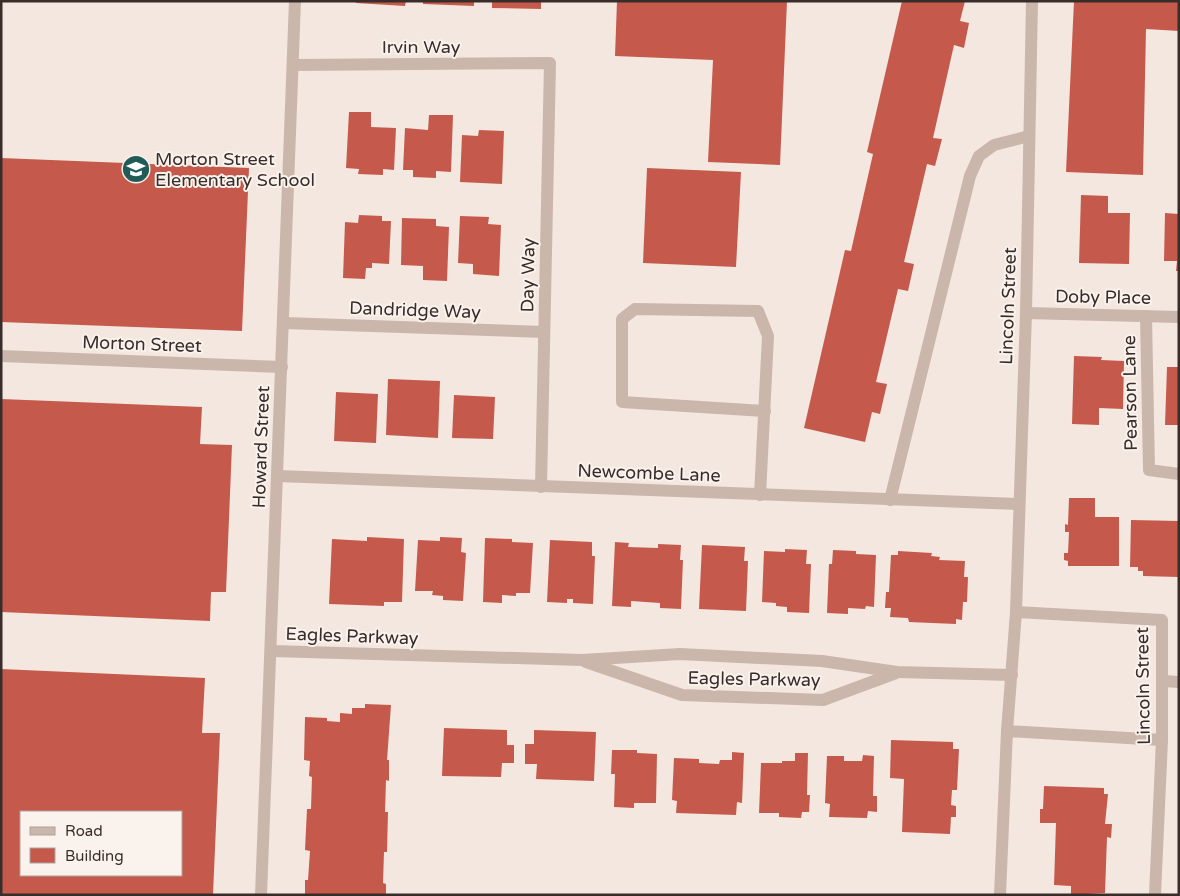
<svg xmlns="http://www.w3.org/2000/svg" width="1180" height="896" font-family="'Varela Round',sans-serif">
  <style>
    .building { fill: #c55a4c; fill-rule: evenodd }
    .lines { fill: none; stroke-linecap: round; stroke-linejoin: round }
    .minor { stroke: #cbb6ab; stroke-width: 12 }
    .labels { text-anchor: middle; dominant-baseline: central; stroke-width: 4; stroke-linejoin: round; paint-order: stroke }
    .street-label { font-size: 18px; fill: #392d2a; stroke: #faf2ec }
    .poi-label { font-size: 18px; fill: #392d2a; stroke: #faf2ec; text-anchor: start }
  </style>
  <rect width="100%" height="100%" fill="#f3e7e0"/>
  <g class="building">
    <polygon points="356,1 406,1 405,6 356,3"/>
    <polygon points="423,1 474,1 474,6 423,4"/>
    <polygon points="492,1 541,1 541,9 492,8"/>
    <polygon points="617,1 787,1 780,165 708,162 713,60 615,56"/>
    <polygon points="902,1 965,1 960,21 969,23 964,48 954,45 933,138 942,139 935,166 927,164 904,262 914,264 908,291 898,289 876,382 887,384 880,414 872,412 865,442 804,428 845,250 851,251 873,154 867,152"/>
    <polygon points="1074,1 1179,1 1179,31 1146,29 1143,175 1066,172"/>
    <polygon points="349,112 371,112 371,127 396,128 394,170 383,169 383,175 358,174 359,169 346,168"/>
    <polygon points="429,115 453,115 451,172 436,171 436,178 413,177 413,170 403,170 405,128 428,130"/>
    <polygon points="479,130 504,131 502,184 460,182 462,135 478,136"/>
    <polygon points="1,158 249,168 242,331 1,322"/>
    <polygon points="647,168 741,172 736,267 643,263"/>
    <polygon points="1081,195 1108,196 1108,213 1130,213 1129,264 1079,263"/>
    <polygon points="1165,213 1179,214 1179,271 1176,271 1177,261 1164,261"/>
    <polygon points="359,215 382,216 382,221 391,221 389,264 372,263 372,268 366,268 365,279 343,278 345,222 358,223"/>
    <polygon points="460,216 489,217 488,224 501,225 499,276 473,274 473,264 458,263"/>
    <polygon points="402,218 436,219 436,226 449,227 447,281 423,280 423,266 401,265"/>
    <polygon points="1074,356 1102,357 1101,360 1124,361 1123,409 1099,408 1099,425 1072,424"/>
    <polygon points="1167,367 1179,367 1179,425 1165,425"/>
    <polygon points="388,379 440,381 438,438 386,435"/>
    <polygon points="336,392 378,394 376,443 334,441"/>
    <polygon points="454,395 495,397 493,439 452,438"/>
    <polygon points="1,399 202,407 200,444 232,445 226,592 211,592 210,621 1,612"/>
    <polygon points="1069,498 1095,498 1095,517 1119,517 1119,566 1068,566 1068,561 1064,560 1064,553 1068,553 1069,532 1065,532 1065,524 1068,525"/>
    <polygon points="1131,520 1179,521 1178,577 1143,576 1143,571 1138,571 1138,567 1130,567"/>
    <polygon points="367,537 404,539 402,602 384,602 384,606 329,604 332,539 367,541"/>
    <polygon points="440,537 462,538 461,552 466,553 463,601 443,600 443,596 432,595 433,591 415,591 418,540 440,541"/>
    <polygon points="485,538 512,539 512,542 533,543 530,593 516,593 516,596 502,595 502,603 483,602"/>
    <polygon points="550,540 592,542 592,556 595,556 593,604 573,603 573,599 567,599 567,603 547,602"/>
    <polygon points="615,542 629,543 628,547 658,548 658,544 681,545 680,560 683,560 681,609 660,608 660,603 631,601 631,607 612,606"/>
    <polygon points="702,545 745,547 744,561 748,561 746,611 699,609"/>
    <polygon points="785,549 807,550 806,564 811,564 809,613 787,612 787,607 776,606 776,603 762,602 764,551 785,552"/>
    <polygon points="833,550 856,551 856,554 876,555 874,607 866,606 865,609 848,608 848,614 827,613 829,564 832,564"/>
    <polygon points="898,551 932,553 931,556 940,557 939,560 965,561 964,577 968,577 967,602 963,602 962,620 956,619 956,624 909,622 908,618 890,617 891,608 885,608 886,592 889,592 891,555 898,555"/>
    <path d="M1,669L205,678L202,733H220L213,895H1ZM21,812H181V875H21Z"/>
    <polygon points="365,704 391,705 387,760 389,760 389,781 386,780 385,812 388,812 387,852 384,852 383,883 386,884 386,895 305,895 305,880 308,880 310,851 305,850 307,809 311,809 312,777 309,776 310,761 304,760 305,717 327,718 327,721 340,722 340,713 352,714 352,708 365,708"/>
    <polygon points="444,728 507,730 507,745 514,745 514,763 502,763 501,777 442,776"/>
    <polygon points="534,730 596,732 594,781 536,779 537,764 525,764 525,744 534,744"/>
    <polygon points="891,740 953,742 953,749 959,749 957,790 952,790 951,805 956,806 956,817 951,817 950,834 902,832 904,779 890,778"/>
    <polygon points="612,750 637,750 637,753 657,754 656,803 634,803 634,808 614,807 615,774 611,774"/>
    <polygon points="732,752 744,753 742,803 737,802 736,815 676,813 677,801 672,800 674,758 699,759 699,763 719,764 720,760 732,760"/>
    <polygon points="795,753 808,753 807,795 810,795 809,812 802,812 801,818 779,817 779,813 759,813 761,763 782,763 782,761 795,761"/>
    <polygon points="863,755 874,756 873,796 877,796 877,812 868,811 867,818 829,817 830,804 825,803 827,756 844,756 844,761 862,761"/>
    <polygon points="1044,786 1104,788 1104,794 1108,794 1105,824 1112,824 1111,838 1107,837 1105,893 1071,895 1071,886 1054,885 1056,823 1040,823 1040,809 1043,809"/>
  </g>
  <g class="lines">
    <g class="minor">
      <polyline points="293,65 550,63 541,487"/>
      <polyline points="1026,313 1179,317"/>
      <polyline points="1146,316 1149,470 1179,474"/>
      <polyline points="284,323 544,332"/>
      <polyline points="1,356 282,367"/>
      <polyline points="278,476 1019,504"/>
      <polyline points="760,495 768,336 758,311 635,309 622,319 622,402 765,411"/>
      <polyline points="890,500 970,176 979,156 994,145 1029,136"/>
      <polyline points="1016,612 1162,620 1162,740 1155,895"/>
      <polyline points="272,651 582,660 680,654 822,661 897,672 1012,675"/>
      <polyline points="586,662 682,695 823,700 896,673"/>
      <polyline points="1163,681 1179,682"/>
      <polyline points="1007,731 1162,740"/>
      <polyline points="261,895 295,1"/>
      <polyline points="1000,895 1007,731 1016,612 1026,313 1032,1"/>
    </g>
  </g>
  <defs>
    <symbol id="school-disc" viewBox="-11 -11 22 22"><circle r="9.5" fill="#205b57" stroke="#faf2ec"/><path d="M0-5L7-2L0 1L-7-2ZM-4 1L0 2.5L4 1V4Q0 6-4 4Z" fill="#fff"/></symbol>
  </defs>
  <g fill-rule="evenodd">
    <use href="#school-disc" x="120" y="153" width="32" height="32"/>
  </g>
  <g class="labels">
    <g class="street-label">
      <text x="421" y="47">Irvin Way</text>
      <text transform="translate(528 275) rotate(-89)">Day Way</text>
      <text transform="translate(1103 297) rotate(1)">Doby Place</text>
      <text transform="translate(1008 306) rotate(-88)">Lincoln Street</text>
      <text transform="translate(415 310) rotate(2)">Dandridge Way</text>
      <text transform="translate(142 344) rotate(2)">Morton Street</text>
      <text transform="translate(1130 393) rotate(-91)">Pearson Lane</text>
      <text transform="translate(261 447) rotate(-88)">Howard Street</text>
      <text transform="translate(649 473) rotate(2)">Newcombe Lane</text>
      <text transform="translate(352 636) rotate(2)">Eagles Parkway</text>
      <text transform="translate(754 679) rotate(1)">Eagles Parkway</text>
      <text transform="translate(1143 686) rotate(-91)">Lincoln Street</text>
    </g>
    <g class="poi-label">
      <text x="155" y="159">Morton Street<tspan x="155" dy="21">Elementary School</tspan></text>
    </g>
  </g>
  <rect width="1180" height="896" fill="none" stroke="#392d2a" stroke-width="5"/>
  <rect x="20" y="811" width="162" height="65" fill="#faf2ec" stroke="#ada39e"/>
  <rect x="30" y="827" width="25" height="8" fill="#cbb6ab" stroke="#ada39e"/>
  <text x="65" y="836" font-size="15" fill="#392d2a">Road</text>
  <rect x="30" y="848" width="25" height="15" fill="#c55a4c" stroke="#ada39e"/>
  <text x="65" y="861" font-size="15" fill="#392d2a">Building</text>
</svg>
